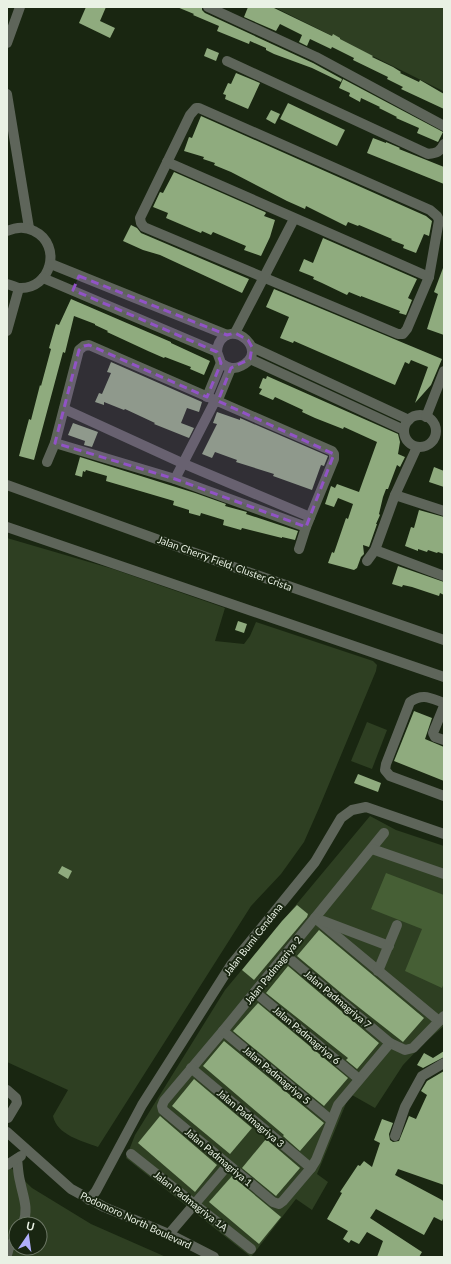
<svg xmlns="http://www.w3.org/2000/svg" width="451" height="1264" font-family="Lato,sans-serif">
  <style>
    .green { fill: #2e3f22; fill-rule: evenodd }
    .water { fill: #465f35 }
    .building { fill: #8fab7e }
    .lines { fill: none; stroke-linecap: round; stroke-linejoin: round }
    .minor { stroke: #5e655a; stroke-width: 10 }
    .marked { fill: #9153c6; fill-opacity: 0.2; stroke: #9153c6; stroke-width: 3; stroke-dasharray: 8 5; stroke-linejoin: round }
    .labels { text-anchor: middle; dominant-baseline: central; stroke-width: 4; stroke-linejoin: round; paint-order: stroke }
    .street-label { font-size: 10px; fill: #e9f1e4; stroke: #192611 }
  </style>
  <rect width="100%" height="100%" fill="#192611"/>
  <g class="green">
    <polygon points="274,7 444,7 443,91"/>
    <path d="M7,538L113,569L225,608L215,641L244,644L250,636L256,622L373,661L377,665L376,671L319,808L304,842L281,874L251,906L98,1147C82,1141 57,1135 53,1116L68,1090L7,1062Z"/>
    <polygon points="367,722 387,730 372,769 351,761"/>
    <polygon points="370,816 396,830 444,846 444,1026 424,1043 403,1065 375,1108 352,1095 347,1101 317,1174 328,1182 312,1210 296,1199 251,1257 126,1158 135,1135 225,990"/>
    <path d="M7,1164L32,1188L91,1224L166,1257H7ZM16,1224H40V1248H16Z"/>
  </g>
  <polygon class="water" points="386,873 444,895 444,983 442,988 405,971 422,929 371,909"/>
  <g class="building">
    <polygon points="86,7 106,7 100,21 115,28 110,38 79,23"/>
    <polygon points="177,7 202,7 202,10 205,13 313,63 342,79 341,82 312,68 274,54 266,50 266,48 250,41 249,44 217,31 219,26 193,15 194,14"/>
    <polygon points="248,7 272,7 332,36 333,34 340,38 340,39 373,56 372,57 393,67 401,72 400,73 419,82 420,80 444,94 444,109 401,89 403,87 387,79 388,77 353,60 354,58 332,47 331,49 310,39 307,46 299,42 302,35 280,24 276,31 244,17"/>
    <polygon points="207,48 219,53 216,61 204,56"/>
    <polygon points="236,73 260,83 248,109 225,99 226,95 223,94 228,83 231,84"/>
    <polygon points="343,79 443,132 438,142 417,133 419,128 396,118 397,117 379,108 380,107 361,98 360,102 349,96 350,93 339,88"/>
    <polygon points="288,103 345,130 337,146 280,119"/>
    <polygon points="271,110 280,114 275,124 266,119"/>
    <polygon points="201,116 426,216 432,221 429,236 424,234 416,253 403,248 404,245 391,240 392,239 359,225 358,226 348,222 346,226 306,206 305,209 287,201 231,172 214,165 215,163 203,159 204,157 184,151 189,137 192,138"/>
    <polygon points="373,138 386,143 386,142 400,148 399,149 444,167 444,184 367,153"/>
    <polygon points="174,172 265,212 266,213 264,216 275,220 270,237 261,256 244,250 246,246 220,235 213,232 211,235 202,231 201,233 166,218 168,213 153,207 160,192 163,193"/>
    <polygon points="131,225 137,228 141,233 249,279 242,293 160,255 143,250 123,241"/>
    <polygon points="323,238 417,279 408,298 412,300 406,315 399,313 400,311 361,296 361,297 349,292 347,295 322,283 313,279 314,277 299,271 304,259 313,263"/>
    <polygon points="443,268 444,268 444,335 427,329 438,294 434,292"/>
    <polygon points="274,289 442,359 431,385 415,403 428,367 411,360 409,364 405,362 395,385 294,341 293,343 280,338 289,317 266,307"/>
    <polygon points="71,299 171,342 171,343 210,361 204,375 190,369 191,367 165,357 164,358 148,351 107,332 108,331 95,325 95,324 74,316 65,353 63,352 34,460 19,456 29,419 31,420 40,385 41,386 51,349 49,348 56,324 59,325"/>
    <polygon points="111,362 202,402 199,412 187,408 181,423 194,428 189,438 154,424 155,423 125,409 124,410 104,402 104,405 95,402 99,393 102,394 111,373 107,372"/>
    <polygon points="267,376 398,434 400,442 398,454 405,457 400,467 397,465 388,489 386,489 383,497 379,514 380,515 376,524 377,524 369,547 363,545 364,554 361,557 357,568 354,570 328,563 332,552 334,553 346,518 348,519 353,504 338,498 334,507 325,504 331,486 335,488 337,484 359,492 377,442 344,427 343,429 315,418 302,412 303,410 275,397 273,400 259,394 262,389 259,388 263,378 266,379"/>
    <polygon points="217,412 240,420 240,418 328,456 324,466 321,465 312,490 273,476 274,474 236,462 237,460 215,452 212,458 202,454 217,424 213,423"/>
    <polygon points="73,423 98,432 92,447 84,445 85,441 68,435"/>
    <polygon points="80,457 195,493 226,504 225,506 247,512 246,514 298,531 295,540 282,537 282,538 242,528 241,530 223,525 224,520 201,513 200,516 189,513 189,510 173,505 174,501 106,481 107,476 86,470 85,472 83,471 82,477 75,475"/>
    <polygon points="434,467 444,471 444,487 429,482"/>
    <polygon points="419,510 444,517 444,554 438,552 437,553 428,550 427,552 418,549 418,551 405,546 411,527 414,528"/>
    <polygon points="398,566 444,582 444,595 440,593 439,596 412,587 403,585 402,587 392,584"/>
    <polygon points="238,621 247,624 244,633 235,630"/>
    <polygon points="414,711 432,718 425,739 444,747 444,781 394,761"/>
    <polygon points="358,774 381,783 378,792 354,783"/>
    <polygon points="62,866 72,871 68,879 58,873"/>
    <polygon points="297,905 308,914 307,917 254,980 242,970 282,921"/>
    <polygon points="319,930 424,1018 403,1042 347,998 297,956"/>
    <polygon points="288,966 379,1043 358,1068 357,1069 346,1060 348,1058 266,993"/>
    <polygon points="258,1003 348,1078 324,1106 233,1031"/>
    <polygon points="224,1041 324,1123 300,1151 283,1136 284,1135 203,1066"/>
    <polygon points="444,1051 444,1057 423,1068 417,1065 424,1053 433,1058"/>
    <polygon points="444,1071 444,1185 398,1169 395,1175 442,1200 444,1202 444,1216 442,1221 434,1217 424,1235 376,1209 370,1218 422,1252 419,1257 377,1257 383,1241 367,1232 359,1244 351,1240 349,1243 343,1239 348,1231 327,1219 342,1193 340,1192 358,1165 360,1166 364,1161 372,1167 380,1143 374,1140 382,1119 393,1123 389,1134 390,1140 393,1142 399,1141 409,1116 416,1119 427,1095 421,1091 427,1081"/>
    <polygon points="194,1079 252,1128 230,1154 172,1106"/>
    <polygon points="160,1116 217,1165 195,1192 138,1143"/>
    <polygon points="266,1139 300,1168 276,1196 242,1168"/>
    <polygon points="232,1176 281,1217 259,1244 209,1202"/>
  </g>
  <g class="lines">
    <g class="minor">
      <polyline points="208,7 316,57 444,126"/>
      <polyline points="7,43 20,7"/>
      <path d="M227,61L428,154C437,153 440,152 444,144"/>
      <polyline points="7,94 29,228"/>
      <polygon points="196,108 199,108 430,210 437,216 439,220 429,277 407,329 403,334 398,334 144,227 141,223 140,218 190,115"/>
      <polyline points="167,162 429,277"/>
      <path d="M7,231C16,227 25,226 34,231C63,245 51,290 19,288C15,287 11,285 7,284"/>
      <polyline points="51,264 227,335"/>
      <path d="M43,278L217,352L221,363C228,368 234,370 241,366C271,352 232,317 219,343C218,345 217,349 217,352"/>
      <polyline points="7,331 19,288"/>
      <polyline points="235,333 294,219"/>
      <polyline points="252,347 409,420"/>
      <polyline points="250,359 404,430"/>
      <polyline points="207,397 221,363"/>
      <polyline points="217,402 231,368"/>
      <polyline points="64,409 182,463 310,517"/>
      <circle cx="420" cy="431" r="16"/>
      <polyline points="426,417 444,371"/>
      <polyline points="55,443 175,479 306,527"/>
      <polyline points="47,462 55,443 79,350 84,346 89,345 332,451 334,454 334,459 306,527 299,549"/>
      <polyline points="175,479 215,401"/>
      <polyline points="7,485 242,570 444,640"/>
      <polyline points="395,495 444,511"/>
      <polyline points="7,527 444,677"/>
      <polyline points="375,550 444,576"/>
      <polyline points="367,561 375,550 395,495 417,447"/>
      <path d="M444,703C430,698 423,693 410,702L386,764L385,770L390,776L444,796"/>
      <polyline points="444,706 433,733 435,737 444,740"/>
      <polyline points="384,833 223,1031 164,1101 162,1106 163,1110 273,1202 279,1204 283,1201 311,1168 316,1160 338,1105 390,1043 405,1050 413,1048 444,1016"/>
      <polyline points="372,849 444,874"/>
      <polyline points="315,918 439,1021"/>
      <polyline points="323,921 389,946"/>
      <polyline points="285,955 390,1043"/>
      <polyline points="378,971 397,925"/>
      <polyline points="255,992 359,1079"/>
      <polyline points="223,1031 331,1120"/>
      <polyline points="191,1068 311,1168"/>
      <polyline points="7,1090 16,1098 17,1103 8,1118"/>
      <polyline points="7,1132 71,1189 104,1207 169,1234 214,1257"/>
      <polyline points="395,1136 405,1107 422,1076 444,1063"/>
      <polyline points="131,1154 251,1249"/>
      <path d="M17,1159C18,1166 18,1174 20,1181C23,1197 29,1208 23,1224"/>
      <polyline points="7,1165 21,1156"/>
      <polyline points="89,1200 96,1191 142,1105 231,965 315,862 341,818 352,810 366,807 444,834"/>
      <polyline points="169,1234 228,1165"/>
      <polyline points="7,1255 9,1248 16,1237"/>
    </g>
  </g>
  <path class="marked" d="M79,276L227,335L235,333L248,340L252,347L250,359L231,368L218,401L334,454L306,527L175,479L55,443L79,350L84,346L89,345L207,397L221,363L217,352L73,290Z"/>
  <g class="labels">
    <g class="street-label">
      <text transform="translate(225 563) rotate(20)">Jalan Cherry Field, Cluster Crista</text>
      <text transform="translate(253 939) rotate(-52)">Jalan Bumi Cendana</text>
      <text transform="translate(273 970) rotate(-51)">Jalan Padmagriya 2</text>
      <text transform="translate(338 999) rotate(40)">Jalan Padmagriya 7</text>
      <text transform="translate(307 1035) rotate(40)">Jalan Padmagriya 6</text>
      <text transform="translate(277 1075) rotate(40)">Jalan Padmagriya 5</text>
      <text transform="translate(251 1118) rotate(40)">Jalan Padmagriya 3</text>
      <text transform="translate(219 1157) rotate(40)">Jalan Padmagriya 1</text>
      <text transform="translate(191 1201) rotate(38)">Jalan Padmagriya 1A</text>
      <text transform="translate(136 1220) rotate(25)">Podomoro North Boulevard</text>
    </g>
  </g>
  <rect width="451" height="1264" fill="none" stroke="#e9f1e4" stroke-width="16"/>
  <g transform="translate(28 1236) rotate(13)"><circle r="19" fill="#192611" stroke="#6c7765"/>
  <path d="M0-3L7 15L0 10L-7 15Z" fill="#afaefa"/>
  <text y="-6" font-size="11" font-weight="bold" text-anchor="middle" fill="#e9f1e4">U</text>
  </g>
</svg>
